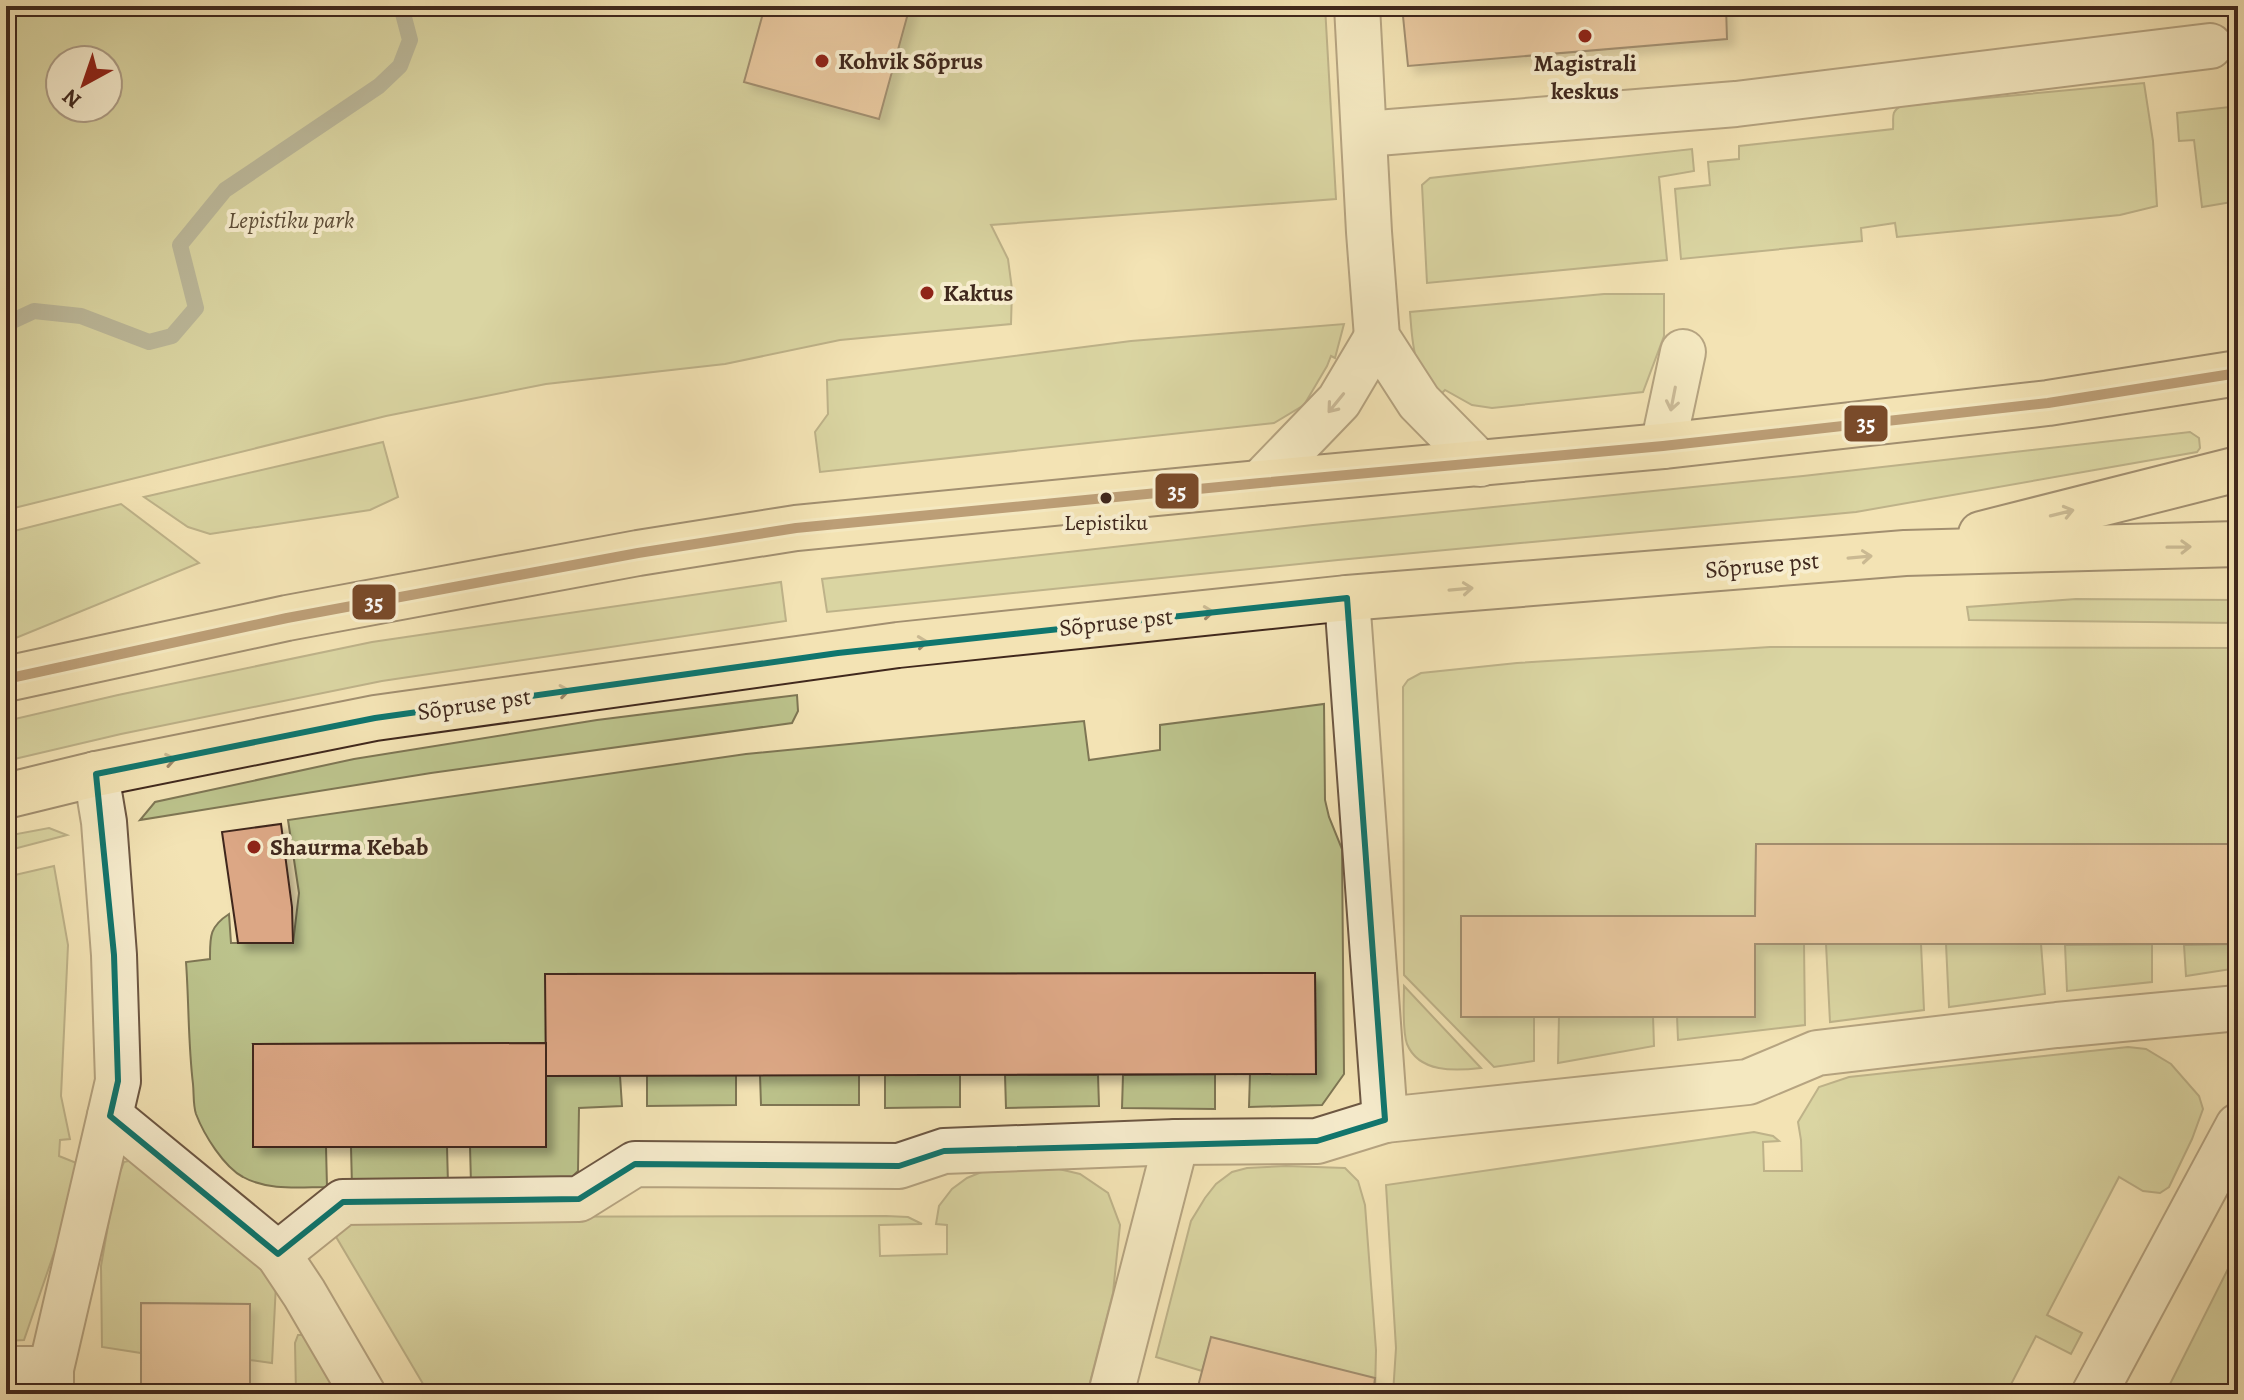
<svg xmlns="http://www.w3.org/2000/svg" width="2244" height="1400" font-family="Alegreya,serif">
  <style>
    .green { fill: #bcc38c; stroke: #7e7654; stroke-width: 2; fill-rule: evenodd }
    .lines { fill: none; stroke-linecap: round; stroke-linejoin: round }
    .stream { stroke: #788178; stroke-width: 16 }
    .building { fill: #dca785; stroke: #40281d; stroke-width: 2; filter: url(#shadow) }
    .minor-casing { stroke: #6d5743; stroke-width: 48 }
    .major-casing { stroke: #40281d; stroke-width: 48 }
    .minor { stroke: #f7edce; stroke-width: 44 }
    .major { stroke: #f3e3b4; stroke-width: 44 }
    .bus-1-casing { stroke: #f7edce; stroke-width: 16 }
    .bus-1 { stroke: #7a4b2a; stroke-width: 10 }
    .oneway { stroke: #9c8a76 }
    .oneway2 { stroke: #9a8668 }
    .marked { fill: none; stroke: #0f766e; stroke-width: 6; stroke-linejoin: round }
    .poi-dot { fill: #8f2418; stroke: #f7edce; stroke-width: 3 }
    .bus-dot { fill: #40281d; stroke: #f7edce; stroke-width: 3 }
    .labels { text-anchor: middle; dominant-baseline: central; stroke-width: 8; stroke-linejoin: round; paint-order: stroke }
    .bus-label { font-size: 22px; fill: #40281d; stroke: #f7edce }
    .poi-label { font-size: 24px; font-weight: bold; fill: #40281d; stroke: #f7edce; text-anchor: start }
    .park-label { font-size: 24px; font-style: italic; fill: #5f4f39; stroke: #f7edce }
    .street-label { font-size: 24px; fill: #40281d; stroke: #f7edce }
    .line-badge { stroke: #f7edce; stroke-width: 3 }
    .badge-label { font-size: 22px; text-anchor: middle; font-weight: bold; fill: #fff }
  </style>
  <defs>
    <filter id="shadow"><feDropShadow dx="7" dy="7" stdDeviation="4" flood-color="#0004"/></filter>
  </defs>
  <rect width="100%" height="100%" fill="#f3e3b4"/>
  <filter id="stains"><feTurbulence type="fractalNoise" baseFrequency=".0025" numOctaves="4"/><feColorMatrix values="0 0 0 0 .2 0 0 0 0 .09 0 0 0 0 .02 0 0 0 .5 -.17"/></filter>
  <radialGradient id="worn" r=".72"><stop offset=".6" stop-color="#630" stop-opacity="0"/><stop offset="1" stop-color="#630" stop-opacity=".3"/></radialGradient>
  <g class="green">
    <path d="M6,6H1325L1336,199L991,225L1008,259L1012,289L1011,324L840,340L725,364L546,384L386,416L6,510ZM60,60H108V108H60Z"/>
    <path d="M2144,83L2153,141L2157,206L2120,215L1897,237L1895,223L1861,228L1862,241L1681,259L1675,189L1710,185L1708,162L1739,159V146L1893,129C1894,118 1890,112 1901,106Z"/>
    <polygon points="2238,106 2238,201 2202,207 2194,140 2179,141 2177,113"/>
    <polygon points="1692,149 1694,171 1659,177 1667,260 1427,283 1422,185 1430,178"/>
    <path d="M1604,294H1664V336L1643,392L1492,408L1472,405L1445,390L1441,394C1412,368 1413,349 1410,312Z"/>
    <polygon points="1344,324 1335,358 1331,356 1327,366 1304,405 1274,423 820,472 815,432 828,414 827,380 1131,341"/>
    <polygon points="2190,432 2199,438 2200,448 2197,452 1856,512 1338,560 827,612 822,579 1313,525 1803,476"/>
    <polygon points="383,442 398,497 370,510 210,534 188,527 144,497"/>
    <polygon points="121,504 199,563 6,642 6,533"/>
    <polygon points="781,582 786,621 382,681 121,734 6,761 6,721 118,695 372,642"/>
    <polygon points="2076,599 2238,600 2238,623 1969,620 1967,607"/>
    <polygon points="1770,647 2238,648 2236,844 1756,844 1755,916 1462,916 1461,1016 1534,1016 1534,1061 1494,1067 1404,975 1403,687 1408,680 1421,673 1517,663"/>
    <polygon points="797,695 798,711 792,723 431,773 140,820 155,802 354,759 597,720"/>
    <path d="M1324,704L1325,800L1329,817L1342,849L1344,1074L1322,1105L1249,1107L1250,1074H1316L1315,973L546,974V1043L253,1044L326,1147L327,1187C300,1187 268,1191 243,1177C224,1167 204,1135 196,1114C193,1105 194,1094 193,1084C188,1043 189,1003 186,962L210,959C210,937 209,927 229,914L231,943H293L299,893L288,820L746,754L1084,721L1089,760L1160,750V725Z"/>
    <polygon points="49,828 67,835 6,851 6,836"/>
    <polygon points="54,866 68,945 61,1096 70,1139 60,1140 59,1156 84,1166 24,1340 6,1341 6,877"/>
    <polygon points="2236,872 2238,872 2238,968 2186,976 2184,945 2236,944"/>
    <polygon points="1755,944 1804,944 1805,1025 1678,1040 1677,1016 1755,1017"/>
    <polygon points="1826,944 1921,944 1924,1010 1830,1022"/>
    <polygon points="1946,944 2041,944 2045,994 1949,1007"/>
    <polygon points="2152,944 2152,982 2067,991 2065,945"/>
    <path d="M1404,986L1481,1068C1455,1071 1419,1073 1407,1044C1402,1030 1404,1001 1404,986Z"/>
    <polygon points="1559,1016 1653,1016 1654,1046 1558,1063"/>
    <polygon points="2128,1047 2146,1049 2171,1064 2199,1096 2203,1109 2192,1139 2169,1187 2160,1193 2143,1191 2119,1177 2047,1315 2082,1333 2071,1354 2036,1336 2006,1394 1393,1394 1396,1348 1386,1185 1754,1132 1773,1136 1779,1141 1763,1142 1764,1171 1802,1171 1801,1140 1798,1122 1819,1087 1849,1077"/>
    <polygon points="1215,1074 1215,1109 1122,1108 1123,1075"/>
    <polygon points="647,1075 736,1075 736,1105 647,1106"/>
    <polygon points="760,1075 859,1075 859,1105 761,1105"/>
    <polygon points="885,1075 960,1075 960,1107 885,1108"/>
    <polygon points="1005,1075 1098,1075 1099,1106 1006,1108"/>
    <polygon points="546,1076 620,1076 622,1106 579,1108 578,1171 571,1178 471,1184 470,1146"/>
    <polygon points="351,1147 447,1147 448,1184 352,1187"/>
    <polygon points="137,1159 266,1269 276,1284 272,1363 250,1360 249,1304 141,1303 141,1353 102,1347 101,1266 115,1185 124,1162"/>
    <polygon points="1042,1165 1080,1174 1108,1193 1120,1225 1113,1293 1087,1394 429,1394 332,1230 354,1217 886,1216 908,1217 922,1224 879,1225 880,1256 947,1254 947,1225 936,1224 939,1206 952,1189 967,1178 996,1166"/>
    <polygon points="1286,1166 1345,1168 1358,1181 1365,1205 1376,1350 1375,1394 1308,1394 1315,1363 1212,1338 1202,1371 1156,1357 1191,1221 1205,1198 1216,1184 1232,1172 1247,1168"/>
    <polygon points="2238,1249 2238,1352 2230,1371 2238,1375 2238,1394 2165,1394"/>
    <polygon points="298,1335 308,1335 343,1394 296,1394 295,1343"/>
  </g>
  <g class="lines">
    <polyline class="stream" points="6,324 34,311 81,316 149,342 172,336 196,308 180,245 225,190 379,86 400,66 410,40 401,6"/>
  </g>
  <g class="building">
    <polygon points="765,6 910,6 879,119 744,82"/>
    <polygon points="1402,6 1726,6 1727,39 1408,66"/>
    <polygon points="281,824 292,907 293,943 238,943 222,832"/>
    <polygon points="1756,844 2236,844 2236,944 1755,944 1755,1017 1461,1017 1461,916 1755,916"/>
    <polygon points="1315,973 1316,1074 546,1076 545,974"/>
    <polygon points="546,1043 546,1147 253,1147 253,1044"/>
    <polygon points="141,1303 250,1304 250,1394 141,1394"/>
    <polygon points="1211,1337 1375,1378 1373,1394 1196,1394"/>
  </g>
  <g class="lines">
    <defs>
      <g id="minor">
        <polyline points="1357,6 1369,232 1377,337 1419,402 1480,464"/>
        <polyline points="1365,134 1736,104 2210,46"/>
        <polyline points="1663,446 1683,352"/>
        <polyline points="1260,483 1339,401 1377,337"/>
        <polyline points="1347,598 1385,1120 1748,1082 1817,1053 2057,1025 2238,1008"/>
        <polyline points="110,1116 278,1254 304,1293 363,1394"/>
        <polyline points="278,1254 343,1202 579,1199 635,1164 899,1166 944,1151 1176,1142 1317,1141 1385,1120"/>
        <polyline points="6,1369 51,1369 51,1394"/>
        <polyline points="51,1369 118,1081 114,955 104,822 96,774"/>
        <polyline points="1111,1394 1176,1142"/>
        <polyline points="2094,1394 2238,1126"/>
      </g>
      <g id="major">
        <polyline points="1981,534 2238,469"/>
        <polyline points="6,679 287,618 638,553 796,528 1260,483 1663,446 2048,403 2238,373"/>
        <polyline points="6,796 96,774 375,718 898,645 1347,598 1905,553 2238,544"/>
      </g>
    </defs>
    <use href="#minor" class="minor-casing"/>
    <use href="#major" class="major-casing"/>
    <use href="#minor" class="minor"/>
    <use href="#major" class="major"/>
    <defs>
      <polyline id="bus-1" points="6,679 287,618 638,553 796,528 1260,483 1663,446 2048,403 2238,373"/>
    </defs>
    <use href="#bus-1" class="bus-1-casing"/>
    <use href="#bus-1" class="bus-1"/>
  </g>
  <defs><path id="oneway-shaft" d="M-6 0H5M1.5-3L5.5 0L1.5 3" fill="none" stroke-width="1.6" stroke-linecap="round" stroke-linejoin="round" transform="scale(2)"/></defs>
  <g class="oneway">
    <use href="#oneway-shaft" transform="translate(1673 399) rotate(101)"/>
    <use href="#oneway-shaft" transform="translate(1336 403) rotate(129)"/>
  </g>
  <g class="oneway2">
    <use href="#oneway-shaft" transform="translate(2062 513) rotate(-14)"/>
    <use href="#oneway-shaft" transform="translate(2179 547) rotate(-1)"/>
    <use href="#oneway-shaft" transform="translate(1860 557) rotate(-5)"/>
    <use href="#oneway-shaft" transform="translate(1461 589) rotate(-5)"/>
    <use href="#oneway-shaft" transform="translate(1202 613) rotate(-6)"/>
    <use href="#oneway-shaft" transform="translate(916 643) rotate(-6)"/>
    <use href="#oneway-shaft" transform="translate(558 692) rotate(-8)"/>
    <use href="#oneway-shaft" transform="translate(164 761) rotate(-11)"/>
  </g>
  <path d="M0 0H2244V1400H0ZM1347,598L1385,1120L1317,1141L944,1151L899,1166L635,1164L579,1199L343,1202L278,1254L110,1116L118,1081L114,955L96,774L375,718L838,653Z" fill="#f3e3b4" fill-opacity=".55" fill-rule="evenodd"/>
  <path class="marked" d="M1347,598L1385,1120L1317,1141L944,1151L899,1166L635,1164L579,1199L343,1202L278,1254L110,1116L118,1081L114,955L96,774L375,718L838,653Z"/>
  <g class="poi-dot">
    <circle cx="1585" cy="36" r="8"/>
    <circle cx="822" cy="61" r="8"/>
    <circle cx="927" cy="293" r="8"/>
    <circle cx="254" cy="847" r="8"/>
  </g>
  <circle class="bus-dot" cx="1106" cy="498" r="7"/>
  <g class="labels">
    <g class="bus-label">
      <text x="1106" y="523">Lepistiku</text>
    </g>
    <g class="poi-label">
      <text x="838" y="61">Kohvik Sõprus</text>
      <text x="1585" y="63" text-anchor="middle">Magistrali<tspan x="1585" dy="28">keskus</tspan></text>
      <text x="943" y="293">Kaktus</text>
      <text x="270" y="847">Shaurma Kebab</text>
    </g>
    <g class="park-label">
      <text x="291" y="220">Lepistiku park</text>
    </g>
    <g class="street-label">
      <text transform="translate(1762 565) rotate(-5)">Sõpruse pst</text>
      <text transform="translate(1116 622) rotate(-6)">Sõpruse pst</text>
      <text transform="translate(474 704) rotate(-8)">Sõpruse pst</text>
    </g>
  </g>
  <g class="line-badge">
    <rect x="1843" y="404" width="46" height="39" rx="8" fill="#7a4b2a"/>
    <rect x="1154" y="472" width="46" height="38" rx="8" fill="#7a4b2a"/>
    <rect x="351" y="583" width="46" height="38" rx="8" fill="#7a4b2a"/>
  </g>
  <g class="badge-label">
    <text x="1866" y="431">35</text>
    <text x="1177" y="499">35</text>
    <text x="374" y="610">35</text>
  </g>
  <rect width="2244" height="1400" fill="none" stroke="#f3e3b4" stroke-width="32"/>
  <rect x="8" y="8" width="2228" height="1384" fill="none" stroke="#40281d" stroke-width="4"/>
  <rect x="16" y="16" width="2212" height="1368" fill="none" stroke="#40281d" stroke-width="2"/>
  <g transform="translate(84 84) rotate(220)"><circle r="38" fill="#f7edce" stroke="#ae9e87" stroke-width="2"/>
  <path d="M0-6L14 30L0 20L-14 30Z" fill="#8f2418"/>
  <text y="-12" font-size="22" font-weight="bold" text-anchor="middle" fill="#40281d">N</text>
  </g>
  <rect width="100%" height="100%" filter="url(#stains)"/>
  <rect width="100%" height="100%" fill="url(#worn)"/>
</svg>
